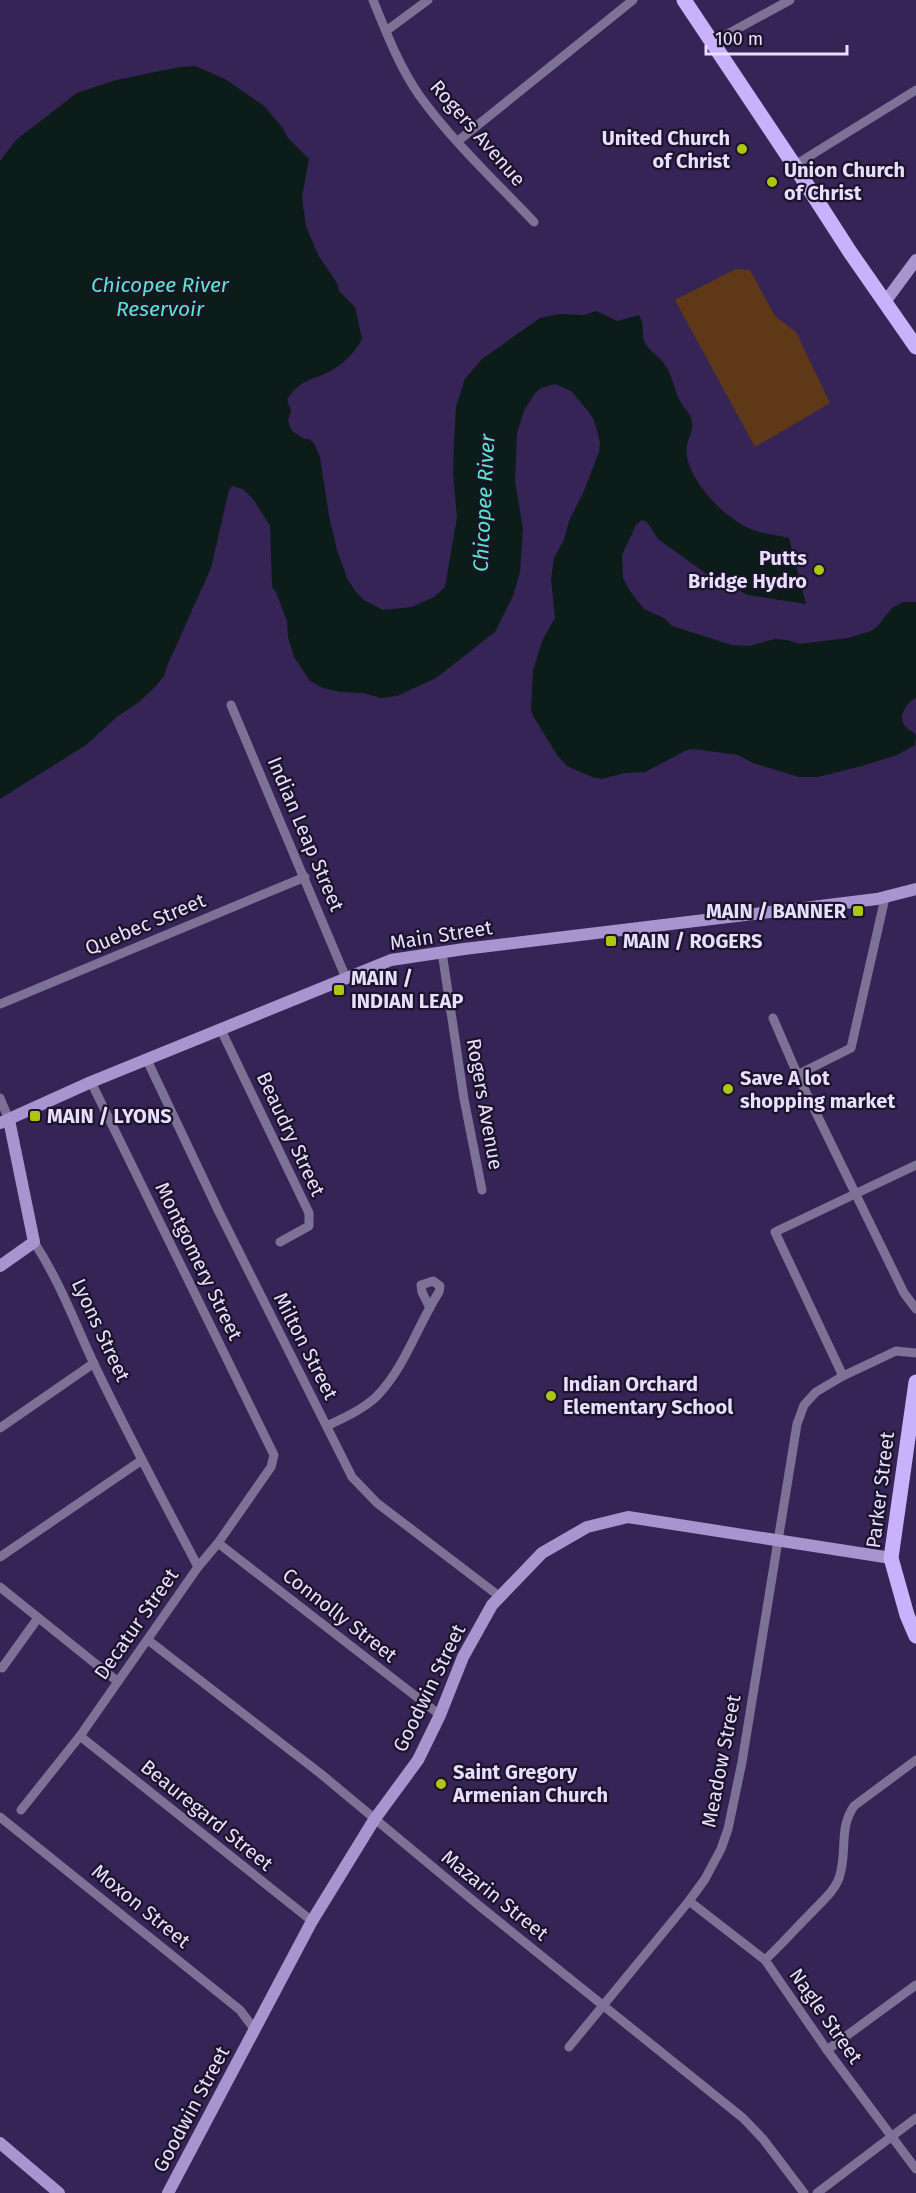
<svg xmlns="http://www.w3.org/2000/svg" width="916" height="2193" font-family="'Fira Sans',sans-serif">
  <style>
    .green { fill: #5f3817 }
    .water { fill: #0b1c19 }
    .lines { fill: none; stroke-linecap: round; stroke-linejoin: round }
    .street { stroke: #7d7196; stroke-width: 9 }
    .secondary { stroke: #a895cf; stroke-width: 12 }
    .primary { stroke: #c9b1fb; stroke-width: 15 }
    .poi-dot { fill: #acc612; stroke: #1b132a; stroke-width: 2 }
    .labels { text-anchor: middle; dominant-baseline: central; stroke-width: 4.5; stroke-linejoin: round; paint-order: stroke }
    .street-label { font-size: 20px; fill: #e8defe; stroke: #1b132a }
    .poi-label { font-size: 20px; font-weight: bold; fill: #e8defe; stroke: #1b132a; text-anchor: start }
    .water-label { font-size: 21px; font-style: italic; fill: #5de5cc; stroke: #1b132a }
  </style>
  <rect width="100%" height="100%" fill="#372456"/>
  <polygon class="green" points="736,269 750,270 775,316 796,332 830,403 755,447 675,300"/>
  <path class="water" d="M195,66L225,79L264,106L282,127L288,138L309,159L302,197L306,226L318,255L337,283L339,291L355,307L362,339C354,355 338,369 320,376C304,382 297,384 287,400L291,410L288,421L292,431L304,439H309L314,443L320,457L329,516L337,550L348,580L356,592L364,600L383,610L412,607L434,597L445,587L457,517L453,474L454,441L456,407L465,379L482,359L540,318L560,314L584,315L596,311L617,321L639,315C646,326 640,335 646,345C651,352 660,357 665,365C673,376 674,391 681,403C685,409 691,414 692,422C694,434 684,441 687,457C693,486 727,520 753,530C764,534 777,535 789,538L806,604L748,595L708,575L658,539L647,522L642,520L636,525L622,555L623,578L630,591L644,609L664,618L672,626L732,645L749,646L775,639L788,640L799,644L848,638L871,631L877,627L892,608L903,602H916V698C907,702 897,716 905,726C908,730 912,731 916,735L915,745L897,755L862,766L818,777H799L753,763L738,755L694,749L687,750L645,772L625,773L602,779L592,777L567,766L557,755L533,716L531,710L533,670L543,639L555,618L551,579L554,558L564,540L569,521L584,491L599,452L600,442L594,420L588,411L571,391L555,384L541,388L535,393L524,411L517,433L515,481L523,529L520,572L513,596L495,632L436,678L397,696L381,698L363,693L341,692L323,688L310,681L294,657L288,637L287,621L276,592L272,587L270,526L253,499L243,489L232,486L229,490L211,568L167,666L164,676L155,687L138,703L118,716L86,745L0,799V161L16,140L77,93L116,80L180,67Z"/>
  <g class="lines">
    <g class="street">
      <path d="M373,0C386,32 399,66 419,95C452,141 495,181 534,222"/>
      <polyline points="386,31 428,0"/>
      <polyline points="713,42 790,0"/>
      <polyline points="458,141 633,0"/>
      <polyline points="795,165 916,90"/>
      <polyline points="231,705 346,978"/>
      <polyline points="442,952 464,1099 482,1190"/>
      <polyline points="0,1004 305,877"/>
      <polyline points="773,1018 799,1078 904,1293 916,1309"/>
      <polyline points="221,1030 309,1213 309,1226 280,1242"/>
      <polyline points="147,1060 219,1212 352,1477 377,1503 499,1596"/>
      <polyline points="797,1075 851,1048 885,898"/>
      <polyline points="0,1098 9,1120"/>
      <path d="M34,1242C59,1280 75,1323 94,1364C127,1433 163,1500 198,1567"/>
      <polyline points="843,1376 775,1232 916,1165"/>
      <path d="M327,1426C343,1418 362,1410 376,1397C405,1368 417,1326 439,1292L440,1286L433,1281L421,1285L422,1292L430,1308"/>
      <polyline points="0,1428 94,1363"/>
      <polyline points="218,1543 440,1715"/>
      <polyline points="0,1557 142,1460"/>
      <polyline points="0,1587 117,1681"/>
      <polyline points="148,1640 321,1774 482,1908 743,2118 763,2139 804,2193"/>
      <polyline points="2,1668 38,1618"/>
      <polyline points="80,1736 312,1921"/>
      <polyline points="21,1810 80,1736 198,1567 218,1543 271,1467 274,1455 91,1082"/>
      <polyline points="0,1817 240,2010 255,2030"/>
      <polyline points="689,1901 765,1960 827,2050 916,2169"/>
      <path d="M765,1960C781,1945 795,1929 810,1914C820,1903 834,1892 839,1878C848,1853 838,1829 854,1806L916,1760"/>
      <polyline points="569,2047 689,1901 705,1879 721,1849 728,1829 742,1762 797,1424 804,1405 816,1392 843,1376 896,1351 916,1353"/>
      <polyline points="827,2050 916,1985"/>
      <polyline points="817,2193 916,2118"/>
    </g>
    <g class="secondary">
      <polyline points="885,302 916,260"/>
      <polyline points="0,1123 91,1082 391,960 464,949 877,899 916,889"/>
      <polyline points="0,1266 34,1242 9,1120"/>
      <polyline points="0,2143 59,2193"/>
      <polyline points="168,2193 312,1921 374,1820 418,1760 440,1715 463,1657 492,1605 542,1553 587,1527 628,1517 891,1558"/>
    </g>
    <g class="primary">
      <polyline points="684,0 794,165 850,252 916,347"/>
      <polyline points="916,1382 891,1558 907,1615 916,1636"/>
    </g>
  </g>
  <g class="poi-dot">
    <circle cx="742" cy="149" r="6"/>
    <circle cx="772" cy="182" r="6"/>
    <circle cx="819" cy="570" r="6"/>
    <rect x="852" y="905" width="12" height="12" rx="3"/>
    <rect x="605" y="935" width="12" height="12" rx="3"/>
    <rect x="333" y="984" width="12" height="12" rx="3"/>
    <circle cx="728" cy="1089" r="6"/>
    <rect x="29" y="1110" width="12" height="12" rx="3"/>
    <circle cx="551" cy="1396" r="6"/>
    <circle cx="441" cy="1784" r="6"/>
  </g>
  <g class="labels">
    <g class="street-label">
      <text transform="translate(478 133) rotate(49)">Rogers Avenue</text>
      <text transform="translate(306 834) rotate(67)">Indian Leap Street</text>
      <text transform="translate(145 924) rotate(-23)">Quebec Street</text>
      <text transform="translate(441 935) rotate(-9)">Main Street</text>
      <text transform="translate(485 1104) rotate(80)">Rogers Avenue</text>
      <text transform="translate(291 1134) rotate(65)">Beaudry Street</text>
      <text transform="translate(199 1261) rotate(64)">Montgomery Street</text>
      <text transform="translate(101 1330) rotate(65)">Lyons Street</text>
      <text transform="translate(306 1346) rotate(63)">Milton Street</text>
      <text transform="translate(880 1490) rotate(-83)">Parker Street</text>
      <text transform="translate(340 1615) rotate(38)">Connolly Street</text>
      <text transform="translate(136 1624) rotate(-55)">Decatur Street</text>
      <text transform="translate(429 1688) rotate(-64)">Goodwin Street</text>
      <text transform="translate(721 1761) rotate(-79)">Meadow Street</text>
      <text transform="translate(207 1815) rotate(39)">Beauregard Street</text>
      <text transform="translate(495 1895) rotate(39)">Mazarin Street</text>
      <text transform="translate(141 1906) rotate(39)">Moxon Street</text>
      <text transform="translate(826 2016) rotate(55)">Nagle Street</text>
      <text transform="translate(191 2109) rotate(-62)">Goodwin Street</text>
    </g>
    <g class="poi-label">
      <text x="730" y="138" text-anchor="end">United Church<tspan x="730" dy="23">of Christ</tspan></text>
      <text x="784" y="170">Union Church<tspan x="784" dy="23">of Christ</tspan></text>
      <text x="807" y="558" text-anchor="end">Putts<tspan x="807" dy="23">Bridge Hydro</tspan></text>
      <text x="846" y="911" text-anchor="end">MAIN / BANNER</text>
      <text x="623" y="941">MAIN / ROGERS</text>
      <text x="351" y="978">MAIN /<tspan x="351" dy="23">INDIAN LEAP</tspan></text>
      <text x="740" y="1078">Save A lot<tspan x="740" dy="23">shopping market</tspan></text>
      <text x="47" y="1116">MAIN / LYONS</text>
      <text x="563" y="1384">Indian Orchard<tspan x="563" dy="23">Elementary School</tspan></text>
      <text x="453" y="1772">Saint Gregory<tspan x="453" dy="23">Armenian Church</tspan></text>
    </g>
    <g class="water-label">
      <text x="160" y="285">Chicopee River<tspan x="160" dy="24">Reservoir</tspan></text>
      <text transform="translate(484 503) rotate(-87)">Chicopee River</text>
    </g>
  </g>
  <path d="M706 45v9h141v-9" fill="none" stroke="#e8defe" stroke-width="3"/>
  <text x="715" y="45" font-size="18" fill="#e8defe" stroke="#1b132a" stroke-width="4.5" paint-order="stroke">100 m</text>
</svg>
